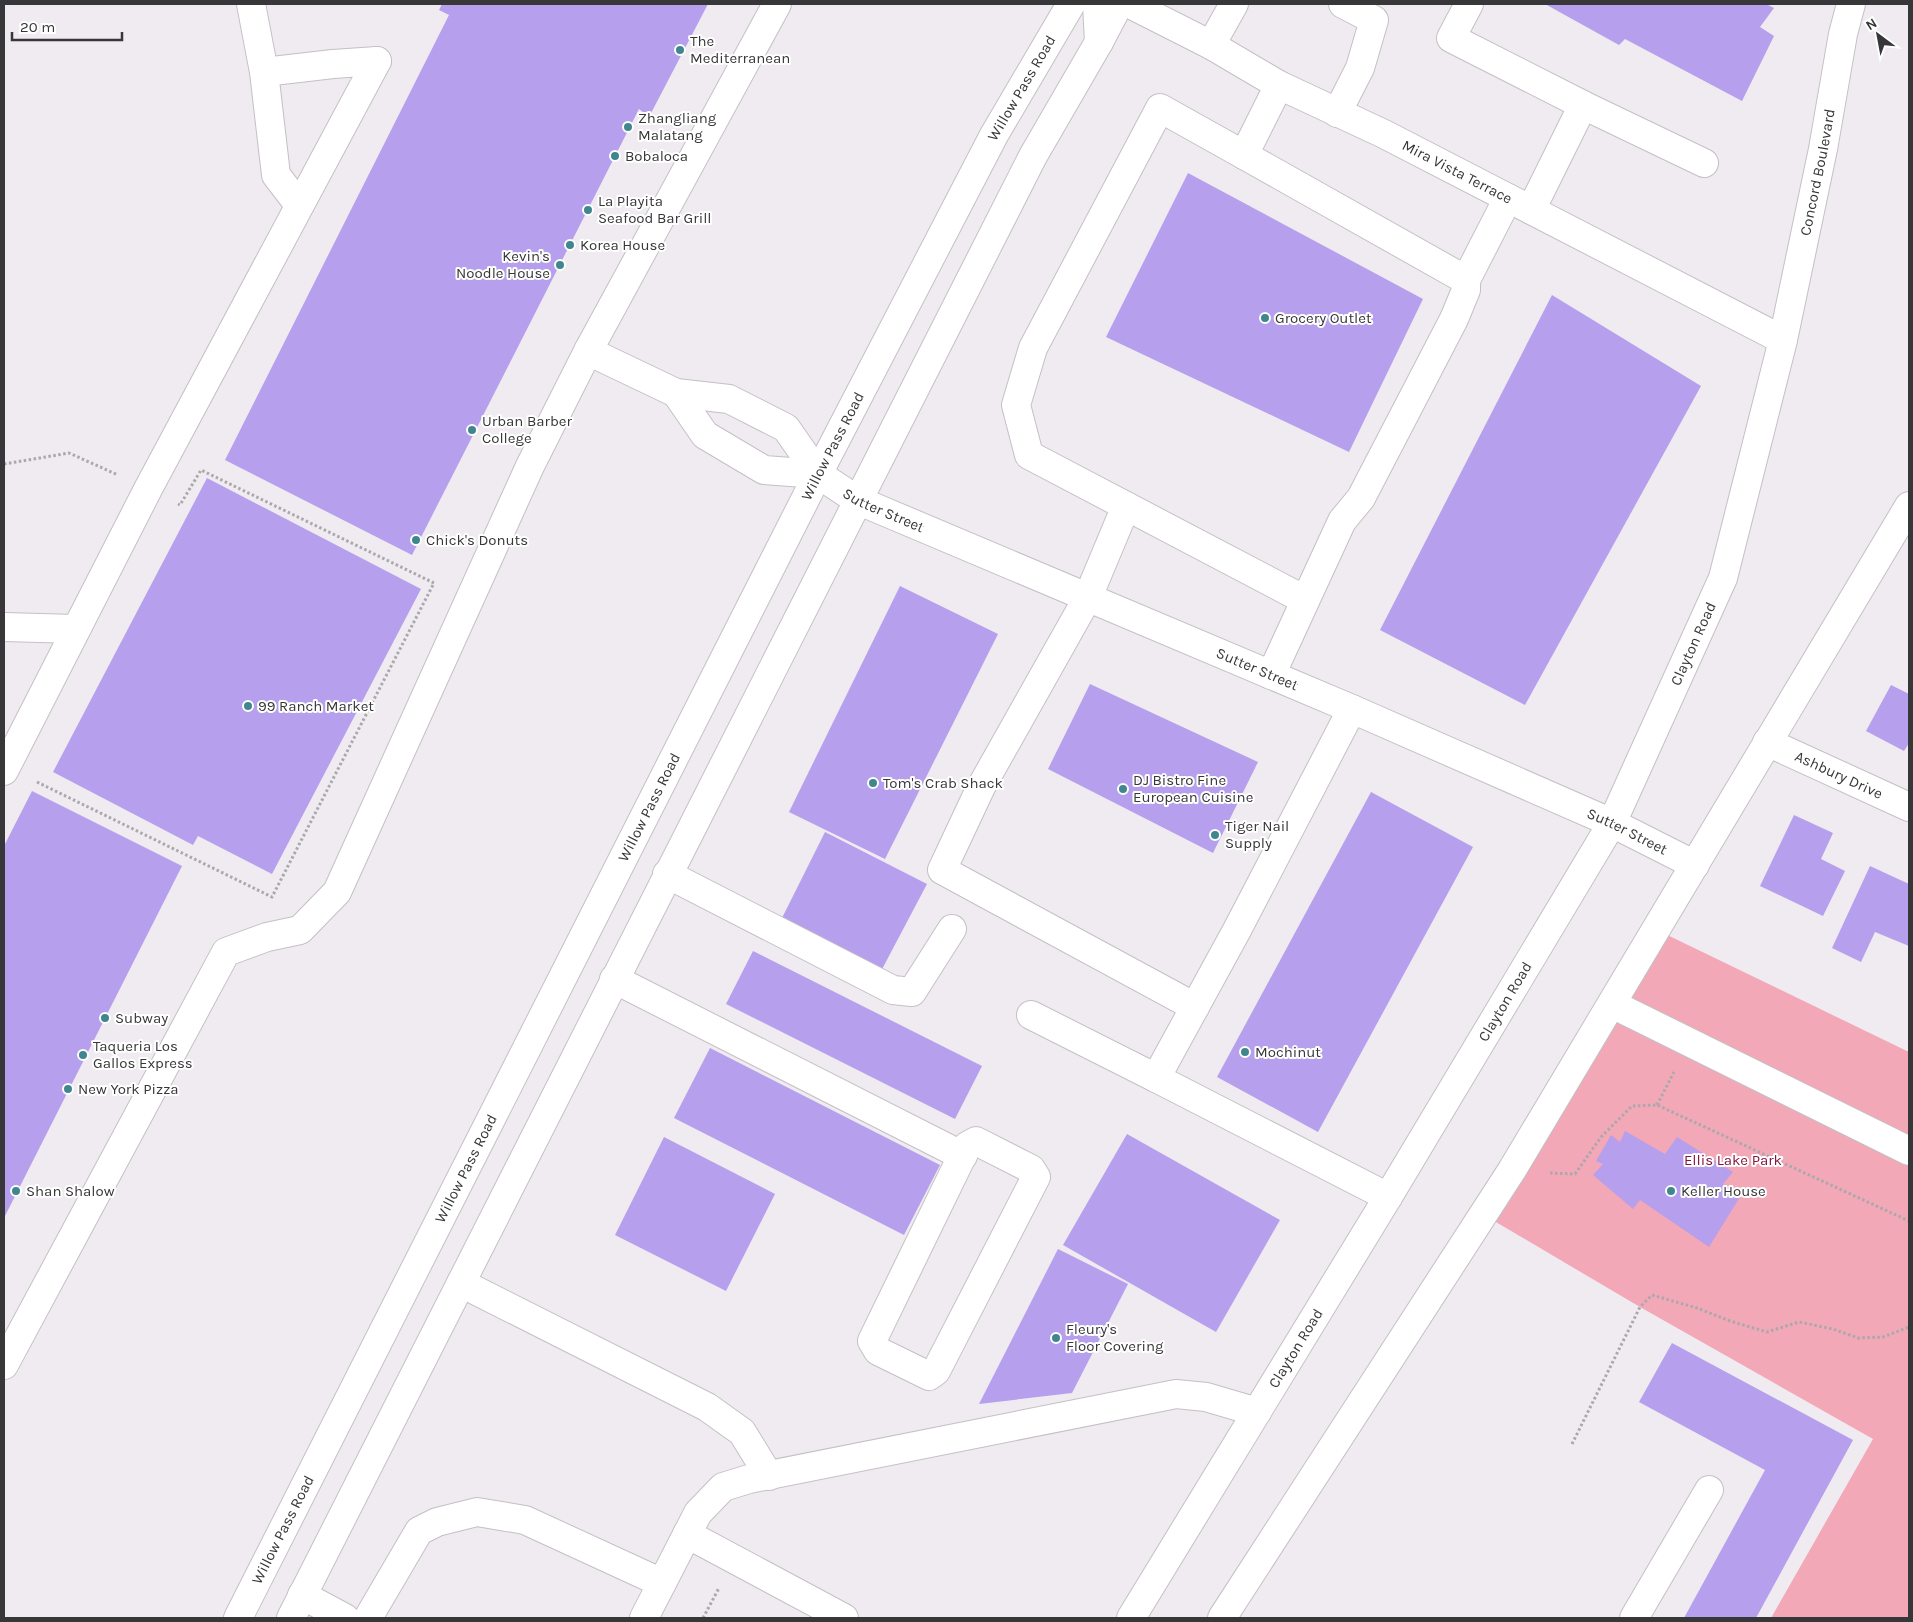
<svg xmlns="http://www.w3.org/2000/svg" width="1913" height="1622" font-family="Karla,sans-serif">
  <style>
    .green { fill: #f3a8b8 }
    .building { fill: #b69fed }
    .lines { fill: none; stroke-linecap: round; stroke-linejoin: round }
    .minor-casing { stroke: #c4c0c4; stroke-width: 30 }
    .major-casing { stroke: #c4c0c4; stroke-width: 30 }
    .path { stroke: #aba8ac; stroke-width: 3; stroke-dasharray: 2.5 2.5; stroke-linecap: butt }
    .minor { stroke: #fff; stroke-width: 28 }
    .major { stroke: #fff; stroke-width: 28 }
    .poi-dot { fill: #3f868e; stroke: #fff; stroke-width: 2 }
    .labels { text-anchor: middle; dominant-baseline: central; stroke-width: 4; stroke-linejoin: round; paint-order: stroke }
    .poi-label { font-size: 15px; fill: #373638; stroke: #fff; text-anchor: start }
    .street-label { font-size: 15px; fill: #373638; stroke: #fff }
    .park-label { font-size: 15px; fill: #81173d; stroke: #fff }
  </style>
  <rect width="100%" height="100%" fill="#efebf0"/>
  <polygon class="green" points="1657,930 1909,1052 1909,1618 1771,1618 1873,1439 1640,1307 1484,1215"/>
  <g class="building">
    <polygon points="442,4 708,4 649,117 639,109 412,555 225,460 449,15 439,10"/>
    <polygon points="1545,4 1766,4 1774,8 1760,27 1774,36 1742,101 1625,39 1619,45"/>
    <polygon points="1188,173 1423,299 1349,452 1106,337"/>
    <polygon points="1552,295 1701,386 1525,705 1380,630"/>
    <polygon points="207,478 421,589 272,874 198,836 193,845 53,772"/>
    <polygon points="900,586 998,634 885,859 789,812"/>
    <polygon points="1090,684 1258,762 1213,853 1048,769"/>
    <polygon points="1891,685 1909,694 1909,743 1904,751 1866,731"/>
    <polygon points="32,791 182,866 4,1218 4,846"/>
    <polygon points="1371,792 1473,847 1318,1132 1217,1077"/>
    <polygon points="1794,815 1833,833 1821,859 1845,871 1823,916 1760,886"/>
    <polygon points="825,832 927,884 880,973 781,920"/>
    <polygon points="1870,866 1909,884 1909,946 1875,932 1861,962 1832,948"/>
    <polygon points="753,951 982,1066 955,1119 726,1004"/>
    <polygon points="710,1048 940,1165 904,1235 674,1118"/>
    <polygon points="1625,1131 1665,1154 1677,1137 1733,1172 1723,1184 1740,1197 1709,1247 1640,1200 1633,1209 1593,1175 1603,1164 1596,1161 1611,1135 1620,1142"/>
    <polygon points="1127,1134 1280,1220 1216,1332 1063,1245"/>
    <polygon points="664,1137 775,1194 726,1291 615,1235"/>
    <polygon points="1058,1249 1128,1284 1072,1393 979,1404"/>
    <polygon points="1672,1343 1853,1440 1756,1618 1684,1618 1765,1470 1639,1402"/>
  </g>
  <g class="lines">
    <defs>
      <g id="minor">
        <polyline points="251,4 264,72 276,175 299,205"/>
        <polyline points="1097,4 1099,42"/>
        <path id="s1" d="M1130,4L1211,45L1279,85L1384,134L1783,340"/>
        <polyline points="1469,4 1451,38 1583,105 1531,210"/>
        <polyline points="1211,45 1234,4"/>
        <polyline points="264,72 333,64 377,61"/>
        <polyline points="1279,85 1244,155 1160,108 1033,348 1016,405 1029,455 1305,600"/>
        <polyline points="1583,105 1704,163"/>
        <polyline points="1337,113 1360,68 1374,20 1343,4"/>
        <polyline points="1244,155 1466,280"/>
        <polyline points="588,351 777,4"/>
        <polyline points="676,393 705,435 764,470 818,474"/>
        <polyline points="1126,506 1088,597 981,787 942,870 1195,1007"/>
        <polyline points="4,627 76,629"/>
        <polyline points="1271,675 1342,521 1361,498 1454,319 1466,290 1466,280 1508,198"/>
        <polyline points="1352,709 1237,930 1156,1078 1388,1197"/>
        <path id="s2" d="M1767,742L1909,807"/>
        <polyline points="4,771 148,489 377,61"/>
        <polyline points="667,874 893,990 912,992 952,929"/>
        <polyline points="614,979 963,1156"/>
        <polyline points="1612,1004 1909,1151"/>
        <polyline points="1031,1015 1156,1078"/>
        <polygon points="976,1141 1031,1169 1036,1177 936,1371 929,1376 878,1351 872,1341 967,1146"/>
        <polyline points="461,1283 707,1407 742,1432 769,1476"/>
        <path id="s3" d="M4,1365L226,952L267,937L300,930L337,892L530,466L588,351L676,393L729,399L786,428L818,474L857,500L1352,709L1612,823L1695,865"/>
        <polyline points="687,1534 844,1618"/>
        <polyline points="302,1595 345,1618"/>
        <polyline points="368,1618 419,1531 437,1522 477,1512 525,1520 662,1583"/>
        <polyline points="644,1618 698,1513 723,1487 749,1479 1176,1394 1206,1397 1257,1412"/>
        <polyline points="1634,1618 1709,1490"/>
      </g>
      <g id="major">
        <path id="s4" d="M238,1618L818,474L994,135L1071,4"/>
        <polyline points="291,1618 1033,156 1099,42 1119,4"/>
        <path id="s5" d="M1131,1618L1388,1197L1612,823L1723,578L1783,340L1823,149L1843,34L1851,4"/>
        <polyline points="1222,1618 1512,1170 1909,506"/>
      </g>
    </defs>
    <use href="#minor" class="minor-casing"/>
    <use href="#major" class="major-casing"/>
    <g class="path">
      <polyline points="4,464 69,453 118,475"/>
      <polyline points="37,782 272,897 434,583 201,470 180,505 178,504"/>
      <polyline points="1657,1105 1674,1072"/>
      <polyline points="1550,1173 1575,1174 1601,1137 1632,1106 1657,1105 1909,1221"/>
      <polyline points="1572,1444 1640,1307 1652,1295 1697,1308 1730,1321 1767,1332 1799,1322 1833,1329 1858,1338 1883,1337 1909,1327"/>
      <polyline points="703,1618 719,1588"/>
    </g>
    <use href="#minor" class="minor"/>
    <use href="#major" class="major"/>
  </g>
  <g class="poi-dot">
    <circle cx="680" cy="50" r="5"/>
    <circle cx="628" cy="127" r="5"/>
    <circle cx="615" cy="156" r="5"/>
    <circle cx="588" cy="210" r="5"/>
    <circle cx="570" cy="245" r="5"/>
    <circle cx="560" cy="265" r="5"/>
    <circle cx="1265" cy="318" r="5"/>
    <circle cx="472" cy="430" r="5"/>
    <circle cx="416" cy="540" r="5"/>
    <circle cx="248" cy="706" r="5"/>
    <circle cx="873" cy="783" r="5"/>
    <circle cx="1123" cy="789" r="5"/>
    <circle cx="1215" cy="835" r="5"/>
    <circle cx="105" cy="1018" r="5"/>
    <circle cx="1245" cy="1052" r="5"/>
    <circle cx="83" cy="1055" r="5"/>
    <circle cx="68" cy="1089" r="5"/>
    <circle cx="16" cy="1191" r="5"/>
    <circle cx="1671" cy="1191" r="5"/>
    <circle cx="1056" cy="1338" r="5"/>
  </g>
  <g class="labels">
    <g class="poi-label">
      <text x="690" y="41">The<tspan x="690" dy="17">Mediterranean</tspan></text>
      <text x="638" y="118">Zhangliang<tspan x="638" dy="17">Malatang</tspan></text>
      <text x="625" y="156">Bobaloca</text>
      <text x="598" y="201">La Playita<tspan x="598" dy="17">Seafood Bar Grill</tspan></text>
      <text x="580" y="245">Korea House</text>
      <text x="550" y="256" text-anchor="end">Kevin's<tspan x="550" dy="17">Noodle House</tspan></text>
      <text x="1275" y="318">Grocery Outlet</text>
      <text x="482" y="421">Urban Barber<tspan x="482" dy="17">College</tspan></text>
      <text x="426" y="540">Chick's Donuts</text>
      <text x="258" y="706">99 Ranch Market</text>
      <text x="1133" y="780">DJ Bistro Fine<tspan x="1133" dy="17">European Cuisine</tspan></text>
      <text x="883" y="783">Tom's Crab Shack</text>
      <text x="1225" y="826">Tiger Nail<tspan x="1225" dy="17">Supply</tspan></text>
      <text x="115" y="1018">Subway</text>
      <text x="93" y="1046">Taqueria Los<tspan x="93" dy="17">Gallos Express</tspan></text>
      <text x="1255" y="1052">Mochinut</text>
      <text x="78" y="1089">New York Pizza</text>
      <text x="26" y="1191">Shan Shalow</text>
      <text x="1681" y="1191">Keller House</text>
      <text x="1066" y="1329">Fleury's<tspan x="1066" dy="17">Floor Covering</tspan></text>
    </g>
    <g class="street-label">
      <text stroke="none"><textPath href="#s4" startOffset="1719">Willow Pass Road</textPath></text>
      <text stroke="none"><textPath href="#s1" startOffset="368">Mira Vista Terrace</textPath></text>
      <text stroke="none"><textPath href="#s5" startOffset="1615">Concord Boulevard</textPath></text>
      <text stroke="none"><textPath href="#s4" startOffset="1314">Willow Pass Road</textPath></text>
      <text stroke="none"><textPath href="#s3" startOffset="1542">Sutter Street</textPath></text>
      <text stroke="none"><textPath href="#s5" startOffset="1126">Clayton Road</textPath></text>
      <text stroke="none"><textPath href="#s3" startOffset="1948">Sutter Street</textPath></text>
      <text stroke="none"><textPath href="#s2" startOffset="79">Ashbury Drive</textPath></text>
      <text stroke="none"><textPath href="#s4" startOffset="909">Willow Pass Road</textPath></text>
      <text stroke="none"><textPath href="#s3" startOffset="2352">Sutter Street</textPath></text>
      <text stroke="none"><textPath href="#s5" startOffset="721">Clayton Road</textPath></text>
      <text stroke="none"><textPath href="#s4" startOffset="504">Willow Pass Road</textPath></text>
      <text stroke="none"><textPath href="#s5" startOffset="316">Clayton Road</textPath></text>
      <text stroke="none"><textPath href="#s4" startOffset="99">Willow Pass Road</textPath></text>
    </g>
    <g class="park-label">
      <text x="1733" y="1160">Ellis Lake Park</text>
    </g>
  </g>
  <rect width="1913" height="1622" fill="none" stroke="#373638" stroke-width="10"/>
  <g transform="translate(1878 35) rotate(328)" stroke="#ffffff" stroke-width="4" paint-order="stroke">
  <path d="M0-4L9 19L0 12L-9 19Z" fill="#373638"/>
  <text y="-8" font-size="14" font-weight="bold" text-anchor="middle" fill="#373638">N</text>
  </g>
  <path d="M12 32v8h110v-8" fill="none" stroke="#373638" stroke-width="2.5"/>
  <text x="20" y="32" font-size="15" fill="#373638" stroke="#ffffff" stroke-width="4" paint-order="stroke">20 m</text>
</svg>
